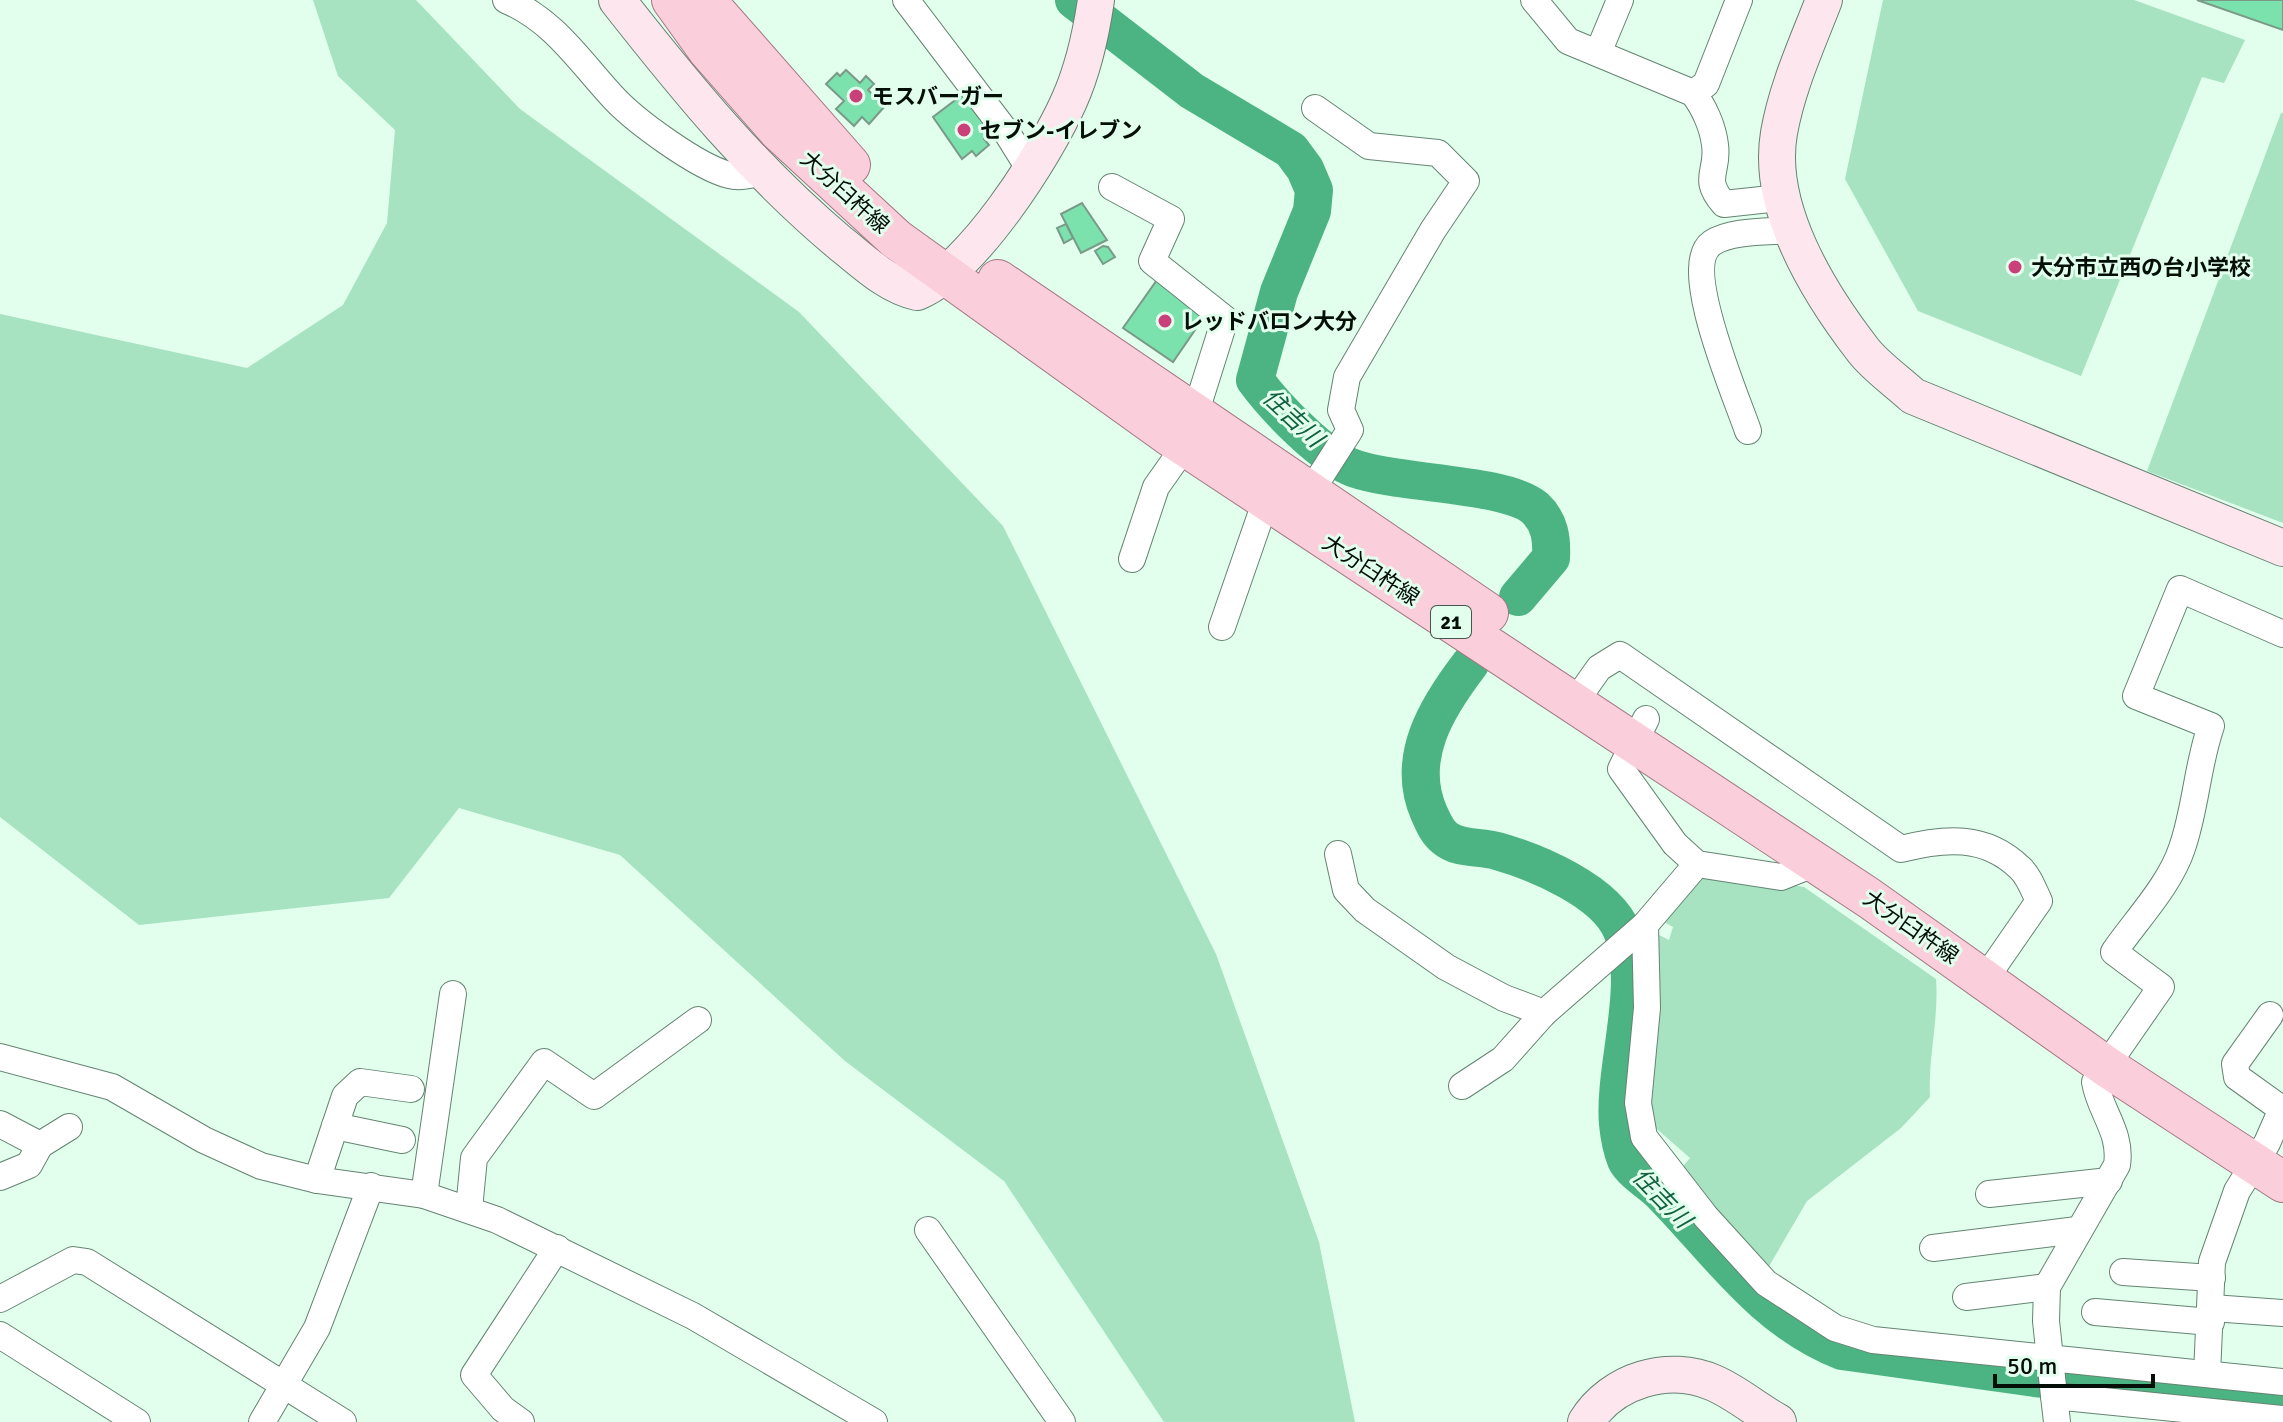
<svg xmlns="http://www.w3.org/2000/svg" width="2283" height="1422" font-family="Signika,'Noto Sans JP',sans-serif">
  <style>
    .green { fill: #a7e2c1 }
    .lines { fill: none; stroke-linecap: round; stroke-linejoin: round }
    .river { stroke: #4cb482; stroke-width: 38 }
    .building { fill: #7be1ad; stroke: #7a9a87; stroke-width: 2 }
    .street-casing { stroke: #648472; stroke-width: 28 }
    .secondary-casing { stroke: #648472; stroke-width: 38 }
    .primary-casing { stroke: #a37683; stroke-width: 42 }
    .street { stroke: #fff; stroke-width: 26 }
    .secondary { stroke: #fde6ee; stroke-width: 36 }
    .primary { stroke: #fbcedc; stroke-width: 40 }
    .poi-dot { fill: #c9407a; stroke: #e2feed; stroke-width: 3 }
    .labels { text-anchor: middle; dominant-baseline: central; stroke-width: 6; stroke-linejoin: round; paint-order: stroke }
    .shield { fill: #e2feed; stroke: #47574d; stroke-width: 2 }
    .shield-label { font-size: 20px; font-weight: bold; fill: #040f08 }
    .poi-label { font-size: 22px; font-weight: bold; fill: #040f08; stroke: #e2feed; text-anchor: start }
    .street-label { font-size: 22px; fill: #040f08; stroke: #e2feed }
    .water-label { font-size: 24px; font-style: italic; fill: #11603f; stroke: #e2feed }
  </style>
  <rect width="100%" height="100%" fill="#e2feed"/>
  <g class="green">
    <polygon points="313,0 416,0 520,109 799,312 1003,526 1216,954 1319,1242 1355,1422 1164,1422 1004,1181 845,1061 620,855 459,808 389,898 139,925 0,817 0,314 247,368 343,305 387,223 395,130 338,76"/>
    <polygon points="1883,0 2134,0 2245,40 2224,83 2202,77 2081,376 1918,311 1845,179"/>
    <polygon points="2281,113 2283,113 2283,523 2147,471"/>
    <path d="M1698,874L1736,876L1804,887L1936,979C1939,1019 1928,1057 1930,1097L1901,1128L1807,1201L1768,1268L1679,1171L1690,1158L1650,1123L1657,934L1669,940L1673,927L1659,919Z"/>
  </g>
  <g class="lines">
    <g class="river">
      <path d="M1074,0L1192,91L1291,150L1305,169L1314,190L1312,211L1279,292L1255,380C1275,407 1324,459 1356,469C1399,484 1506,483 1535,508C1550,522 1552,539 1551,558L1518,597"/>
      <path d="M1470,664C1437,707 1405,758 1429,813C1433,822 1437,832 1445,838C1459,850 1480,846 1497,851C1536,862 1606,891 1622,931C1644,984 1613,1069 1618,1124C1619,1134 1622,1150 1626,1160C1632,1172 1651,1183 1661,1193C1717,1250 1764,1321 1842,1351L2035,1378L2283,1404"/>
    </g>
  </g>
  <g class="building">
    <polygon points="2197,0 2283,0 2283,30"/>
    <polygon points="846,70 860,83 866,76 874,84 868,90 885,106 869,124 862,117 854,126 836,109 844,101 826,84 837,73 840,76"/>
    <polygon points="962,95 992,133 984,139 989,145 976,156 972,151 962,159 933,117"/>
    <polygon points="1082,203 1107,240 1081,253 1061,214"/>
    <polygon points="1066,224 1073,238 1064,243 1057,228"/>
    <polygon points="1103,246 1108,247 1115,257 1103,264 1095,251"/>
    <polygon points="1157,280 1206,314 1173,362 1123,328"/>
  </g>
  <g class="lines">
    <defs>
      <g id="street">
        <path d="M506,0C553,20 578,59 611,95C633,120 698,167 729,175C740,178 750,175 760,172"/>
        <polyline points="906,0 1007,133 1030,170"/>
        <path d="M1534,0L1568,41L1693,93C1704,107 1713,127 1715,145C1719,172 1701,178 1724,204L1780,198"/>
        <polyline points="1598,53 1620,0"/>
        <polyline points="1693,93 1706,84 1739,0"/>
        <polyline points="1112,187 1171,219 1152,261 1225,319 1185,446 1156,487 1132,559"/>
        <path d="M1748,431C1737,398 1679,266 1712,243C1731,230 1769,232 1791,230"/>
        <polyline points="1302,505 1350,430 1341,410 1347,377 1433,230 1466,181 1438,153 1369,146 1315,108"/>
        <polyline points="1222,627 1266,500"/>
        <path d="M1575,702L1599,668L1620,655L1901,849C1944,838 1985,834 2020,868C2029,876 2034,891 2039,901L1985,979"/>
        <polyline points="1338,854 1346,890 1365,910 1446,967 1504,998 1544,1013"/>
        <polyline points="1697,864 1781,877 1816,863"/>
        <polyline points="1645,925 1647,1008 1638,1103 1644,1137 1706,1217 1766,1283 1835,1328 1873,1340 2283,1382"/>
        <polyline points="2270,1015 2235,1064 2237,1077 2283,1110"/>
        <polyline points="0,1057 112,1087 204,1140 261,1166 317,1180 424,1195 497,1220 693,1316 874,1422"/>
        <polyline points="1462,1086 1503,1059 1544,1013 1645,925 1697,864 1675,844 1621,769 1646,719"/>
        <polyline points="0,1124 40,1145 29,1165 0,1177"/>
        <polyline points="335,1126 402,1140"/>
        <polyline points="40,1145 69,1127"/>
        <polyline points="317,1180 345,1096 360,1082 411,1089"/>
        <polyline points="1989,1194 2109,1181"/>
        <polyline points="424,1195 453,994"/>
        <polyline points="469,1209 474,1158 544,1062 594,1096 698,1020"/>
        <polyline points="928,1230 1062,1422"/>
        <polyline points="1933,1248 2077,1230"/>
        <polyline points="2123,1272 2212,1278"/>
        <polyline points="1966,1297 2047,1287"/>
        <polyline points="0,1299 73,1260 87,1262 343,1422"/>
        <polyline points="2212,1308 2283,1313"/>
        <polyline points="2095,1312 2211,1322"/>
        <polyline points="0,1335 137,1422"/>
        <polyline points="2207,1374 2212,1262 2237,1191 2267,1143 2282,1109"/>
        <path d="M2054,1396L2046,1321L2047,1287L2117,1165C2122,1132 2100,1112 2095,1082L2161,987L2114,952C2136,920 2170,885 2182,848C2196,808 2197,766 2211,726L2136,696L2180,589L2283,634"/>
        <polyline points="262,1422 317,1328 371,1186"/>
        <polyline points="521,1422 503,1409 474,1375 557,1248"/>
        <polyline points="2057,1422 2054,1396 2283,1419"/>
      </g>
      <g id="secondary">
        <path d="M617,0C687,89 753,170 840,243C863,261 888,286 917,292C972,270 1045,155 1069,101C1083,70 1091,34 1096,0"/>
        <path d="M1824,0C1807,44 1787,87 1779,133C1766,208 1819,293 1863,350C1876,367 1897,381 1913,396L2283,548"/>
        <path d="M1586,1422C1612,1380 1669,1363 1714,1383C1737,1393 1756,1410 1778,1422"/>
      </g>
      <g id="primary">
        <polyline points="672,0 708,50 779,131 896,239 1170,436 1869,898 2107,1067 2283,1182"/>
        <polyline points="705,0 850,165"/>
        <polyline points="998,280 1488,613"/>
      </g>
    </defs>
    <use href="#street" class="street-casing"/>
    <use href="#secondary" class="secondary-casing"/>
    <use href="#primary" class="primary-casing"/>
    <use href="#street" class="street"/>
    <use href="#secondary" class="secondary"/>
    <use href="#primary" class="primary"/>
  </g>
  <g class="poi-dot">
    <circle cx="856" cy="96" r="8"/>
    <circle cx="964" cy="130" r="8"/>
    <circle cx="2015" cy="267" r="8"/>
    <circle cx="1165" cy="321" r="8"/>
  </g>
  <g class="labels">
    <rect class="shield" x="1431" y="606" width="40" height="32" rx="6"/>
    <g class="shield-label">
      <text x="1451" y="622">21</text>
    </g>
    <g class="poi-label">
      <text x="872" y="96">モスバーガー</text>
      <text x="980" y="130">セブン-イレブン</text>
      <text x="2031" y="267">大分市立西の台小学校</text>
      <text x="1181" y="321">レッドバロン大分</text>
    </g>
    <g class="street-label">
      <text transform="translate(845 192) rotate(42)">大分臼杵線</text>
      <text transform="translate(1371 570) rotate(33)">大分臼杵線</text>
      <text transform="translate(1911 927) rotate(35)">大分臼杵線</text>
    </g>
    <g class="water-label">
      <text transform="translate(1293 418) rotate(43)">住吉川</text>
      <text transform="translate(1662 1198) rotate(46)">住吉川</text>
    </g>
  </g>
  <path d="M1995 1374v12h158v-12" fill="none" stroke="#040f08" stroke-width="4"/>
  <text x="2007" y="1374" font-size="24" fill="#040f08" stroke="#e2feed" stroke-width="6" paint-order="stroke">50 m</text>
</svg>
